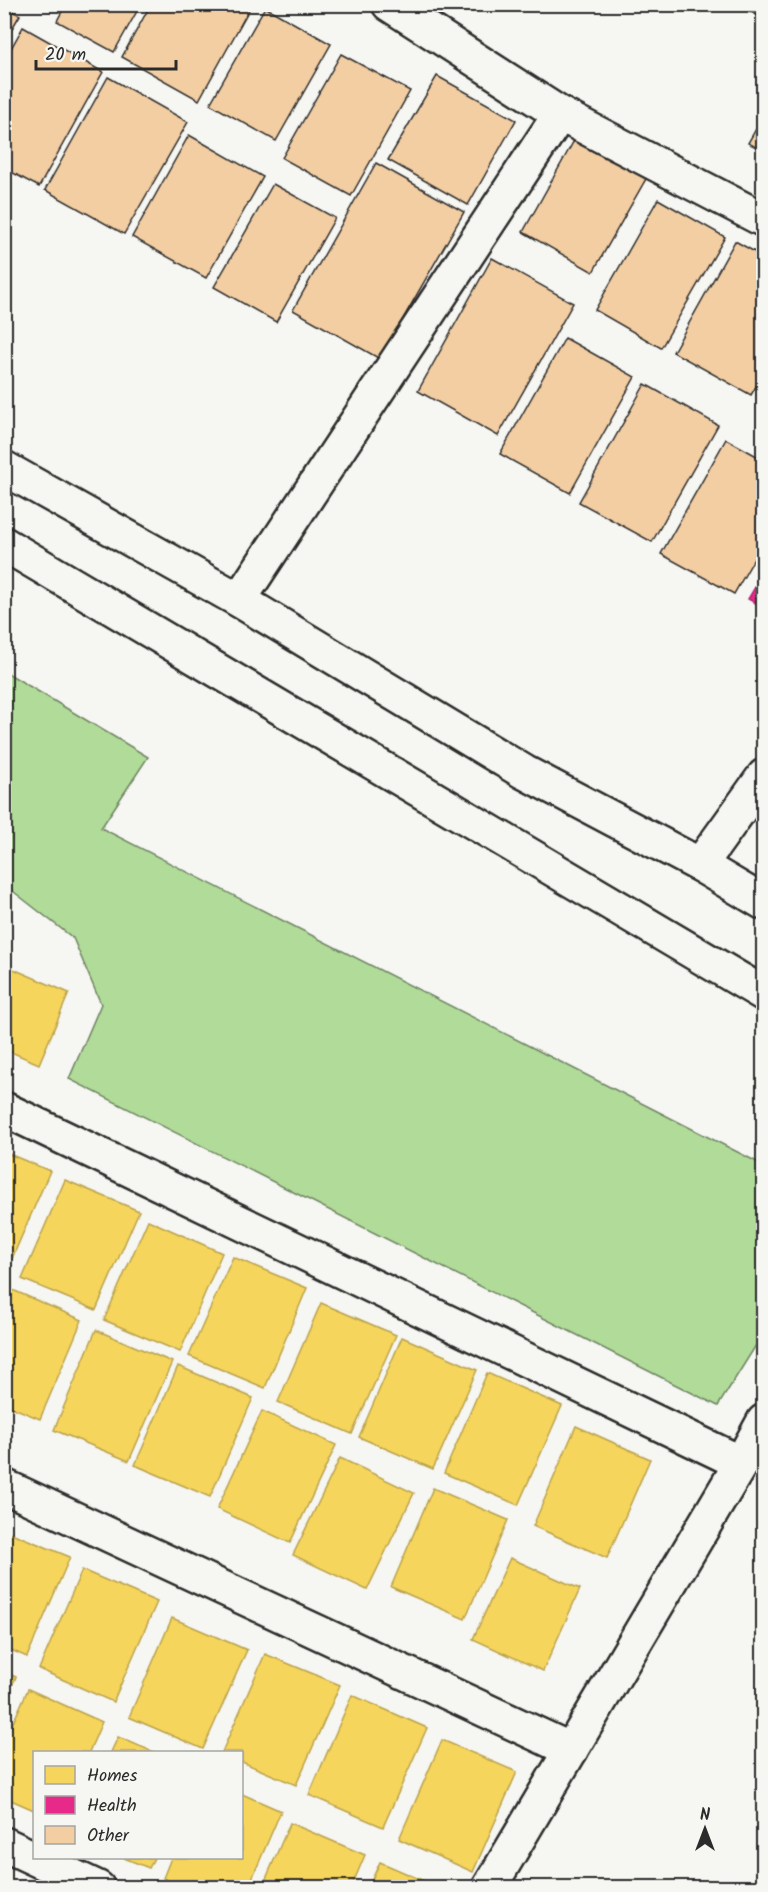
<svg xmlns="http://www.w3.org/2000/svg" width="768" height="1892" font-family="Kalam,sans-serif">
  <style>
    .green { fill: #b1db99; stroke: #6e8362; stroke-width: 1.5 }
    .homes { fill: #f6d55c; stroke: #b9a24d; stroke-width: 1.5 }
    .health { fill: #e7298a; stroke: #af2a6e; stroke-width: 1.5 }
    .building { fill: #f3cea3; stroke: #2b2b2b; stroke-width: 1.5 }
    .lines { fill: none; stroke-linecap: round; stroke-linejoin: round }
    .street-casing { stroke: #2b2b2b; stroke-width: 38 }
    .highway-casing { stroke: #2b2b2b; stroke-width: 38 }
    .street { stroke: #f6f6f2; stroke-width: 33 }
    .highway { stroke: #f6f6f2; stroke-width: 33 }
  </style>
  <rect width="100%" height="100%" fill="#f6f6f2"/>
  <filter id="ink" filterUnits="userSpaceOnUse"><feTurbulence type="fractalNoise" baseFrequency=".0167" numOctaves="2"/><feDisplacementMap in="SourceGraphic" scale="12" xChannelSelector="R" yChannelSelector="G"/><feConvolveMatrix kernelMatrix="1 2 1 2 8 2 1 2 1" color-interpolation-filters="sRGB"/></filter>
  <g filter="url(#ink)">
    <polygon class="green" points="4,671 148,757 101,828 763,1165 763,1334 718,1406 69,1079 101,1004 73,938 5,885"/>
    <g class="homes">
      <polygon points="4,965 69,993 39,1064 4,1049"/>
      <polygon points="4,1152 50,1171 7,1270 4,1269"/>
      <polygon points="65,1180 139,1211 96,1310 22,1279"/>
      <polygon points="148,1220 222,1253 180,1352 104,1320"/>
      <polygon points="233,1257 307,1288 265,1388 189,1356"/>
      <polygon points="8,1288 82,1320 40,1419 4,1404 4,1296"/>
      <polygon points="321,1303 396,1335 352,1434 278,1402"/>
      <polygon points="96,1330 172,1362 129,1461 54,1430"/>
      <polygon points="402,1337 477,1370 433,1469 359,1437"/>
      <polygon points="178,1366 253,1398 210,1497 135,1465"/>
      <polygon points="487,1373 562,1406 518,1505 444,1473"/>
      <polygon points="262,1411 336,1445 290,1543 217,1509"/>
      <polygon points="576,1426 650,1459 607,1558 533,1526"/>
      <polygon points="340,1458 414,1493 367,1590 293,1555"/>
      <polygon points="433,1488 508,1520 465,1619 391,1587"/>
      <polygon points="4,1530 70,1557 27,1657 4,1647"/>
      <polygon points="510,1558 580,1589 543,1671 473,1639"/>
      <polygon points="82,1570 157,1602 113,1702 39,1669"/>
      <polygon points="172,1618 247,1650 203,1749 129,1717"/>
      <polygon points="265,1654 340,1685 296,1785 242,1762 242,1752 222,1752"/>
      <polygon points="4,1672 16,1677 4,1703"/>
      <polygon points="28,1689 102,1722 89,1752 34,1752 34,1810 4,1797 4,1743"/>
      <polygon points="352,1695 427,1728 383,1827 309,1795"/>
      <polygon points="118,1737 154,1752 111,1752"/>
      <polygon points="442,1740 517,1772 473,1872 399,1839"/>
      <polygon points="242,1794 281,1811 248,1888 186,1888 163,1878 171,1858 242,1858"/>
      <polygon points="290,1823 365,1855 351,1888 262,1888"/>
      <polygon points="124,1858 154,1858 149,1868"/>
      <polygon points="380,1862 440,1888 368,1888"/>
    </g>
    <polygon class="health" points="764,572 764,608 748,599"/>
    <g class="building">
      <polygon points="66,4 141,4 114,52 57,21"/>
      <polygon points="151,4 252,4 199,100 122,57"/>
      <polygon points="736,4 764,4 764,19"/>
      <polygon points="4,7 20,15 4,42"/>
      <polygon points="265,7 331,44 276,141 210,104"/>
      <polygon points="23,27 103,72 39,187 4,168 4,61"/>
      <polygon points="341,54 410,91 351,196 282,158"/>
      <polygon points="437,76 516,120 468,205 388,160"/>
      <polygon points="108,77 188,122 124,234 45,190"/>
      <polygon points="764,115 764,151 748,143"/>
      <polygon points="189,135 263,177 206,278 132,237"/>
      <polygon points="576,137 647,177 593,272 523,232"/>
      <polygon points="376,163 464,212 380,359 293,310"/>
      <polygon points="273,184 335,218 276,322 214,287"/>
      <polygon points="658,199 725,237 661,348 595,310"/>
      <polygon points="735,241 764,257 764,373 751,395 673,352"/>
      <polygon points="492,258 573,303 498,436 418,391"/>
      <polygon points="565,338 635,377 570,493 500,454"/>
      <polygon points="645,384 718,425 652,542 579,502"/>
      <polygon points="726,439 764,460 764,541 734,594 661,554"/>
    </g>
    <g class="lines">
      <defs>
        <g id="street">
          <polyline points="389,4 560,114 764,220"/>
          <polyline points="239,600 560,114"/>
          <polyline points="700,865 764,776"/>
          <polyline points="4,1109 741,1463"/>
          <polyline points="4,1486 571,1750"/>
          <polyline points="4,1844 98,1888"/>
          <polyline points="489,1888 741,1463 764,1421"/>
        </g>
        <g id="highway">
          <polyline points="4,468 239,600 524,772 700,865 764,903"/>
          <polyline points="4,544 764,994"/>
        </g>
      </defs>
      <use href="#street" class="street-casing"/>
      <use href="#highway" class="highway-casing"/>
      <use href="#street" class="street"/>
      <use href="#highway" class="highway"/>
    </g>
  </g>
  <rect width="768" height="1892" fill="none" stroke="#f6f6f2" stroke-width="24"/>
  <rect x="12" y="12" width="744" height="1868" fill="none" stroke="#2b2b2b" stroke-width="2" filter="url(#ink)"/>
  <rect x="33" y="1751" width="210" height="108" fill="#f6f6f2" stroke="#a5a5a2" stroke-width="1.5"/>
  <rect x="45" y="1766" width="30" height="18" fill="#f6d55c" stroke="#a5a5a2" stroke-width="1.5"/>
  <text x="87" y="1781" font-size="18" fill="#2b2b2b">Homes</text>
  <rect x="45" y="1796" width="30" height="18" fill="#e7298a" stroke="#a5a5a2" stroke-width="1.5"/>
  <text x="87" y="1811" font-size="18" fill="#2b2b2b">Health</text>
  <rect x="45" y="1826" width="30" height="18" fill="#f3cea3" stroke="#a5a5a2" stroke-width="1.5"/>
  <text x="87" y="1841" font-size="18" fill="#2b2b2b">Other</text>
  <g transform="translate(705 1829)" stroke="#f6f6f2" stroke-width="4.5" paint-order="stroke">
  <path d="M0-4.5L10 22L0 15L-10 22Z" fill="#2b2b2b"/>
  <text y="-9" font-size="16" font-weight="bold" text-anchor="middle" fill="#2b2b2b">N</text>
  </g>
  <path d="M36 60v9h140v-9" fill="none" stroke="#2b2b2b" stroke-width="3"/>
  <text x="45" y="60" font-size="18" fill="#2b2b2b" stroke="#f6f6f2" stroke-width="4.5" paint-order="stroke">20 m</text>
</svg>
